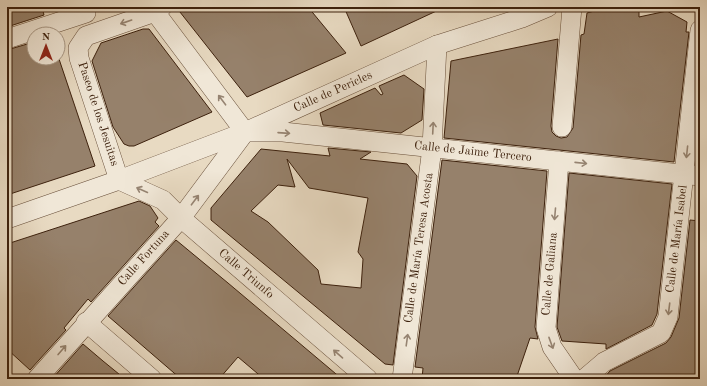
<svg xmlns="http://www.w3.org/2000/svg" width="707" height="386" font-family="'Old Standard TT',serif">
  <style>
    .building { fill: #96816b; stroke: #3d210d; fill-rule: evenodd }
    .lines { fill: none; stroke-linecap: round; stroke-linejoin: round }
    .minor-casing { stroke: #684f3a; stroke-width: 20 }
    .minor { stroke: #f0e7d7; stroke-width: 19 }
    .oneway { stroke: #968472 }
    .labels { text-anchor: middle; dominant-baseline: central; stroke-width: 3.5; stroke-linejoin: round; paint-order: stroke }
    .street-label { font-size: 12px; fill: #3d210d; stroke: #f0e7d7 }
  </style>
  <rect width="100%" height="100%" fill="#e8dac2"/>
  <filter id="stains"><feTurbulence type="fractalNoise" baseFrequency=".005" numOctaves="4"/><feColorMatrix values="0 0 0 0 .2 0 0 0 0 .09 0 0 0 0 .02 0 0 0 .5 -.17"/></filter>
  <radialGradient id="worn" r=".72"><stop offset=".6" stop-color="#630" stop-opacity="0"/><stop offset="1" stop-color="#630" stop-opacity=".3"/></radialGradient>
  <g class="building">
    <polygon points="7,7 42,7 44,15 7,27"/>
    <polygon points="176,7 308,7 346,53 247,97"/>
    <polygon points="344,7 445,7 361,46"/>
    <polygon points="609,7 639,7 639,17 667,11 687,22 686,32 689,32 674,162 444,138 451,61 558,39 551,126 552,132 556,136 561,138 567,137 573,128 581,35 584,34 587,13"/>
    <polygon points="143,29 149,29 212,112 134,146 129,146 124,144 113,127 92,61 101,43"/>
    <polygon points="34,42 34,58 58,58 58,56 95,166 7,195 7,50"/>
    <polygon points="404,75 424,89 422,120 401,133 323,125 320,113 375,88 381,95 383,94 379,86"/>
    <path d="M328,148L371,152L360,159L407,164L417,176L393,365L385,364L211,220V208L261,149L330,156ZM287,159L309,188L368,198L358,252L363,259L361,288L321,284L318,270L268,222L251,211L278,185L295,187Z"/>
    <polygon points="442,160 547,171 535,327 538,339 530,338 516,379 422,379 423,368 415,367"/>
    <polygon points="569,173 672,184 657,314 652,325 606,349 606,344 562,341 557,327"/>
    <polygon points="139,201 150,206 158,218 155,222 159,226 91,302 88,299 64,328 66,330 30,370 7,349 7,244"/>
    <polygon points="690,220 700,221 700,379 603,379 610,371 666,343 671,337 679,318"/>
    <polygon points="176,240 228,283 342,379 264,379 238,357 219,379 181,379 108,316"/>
    <polygon points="83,344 103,361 125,379 52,379"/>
  </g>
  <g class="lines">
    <defs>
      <g id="minor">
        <polyline points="155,12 245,132"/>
        <polyline points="7,39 86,13"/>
        <polyline points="562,127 572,7"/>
        <polyline points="251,132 283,132 700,176"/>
        <polyline points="559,161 546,328 552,347 574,379"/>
        <polyline points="119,180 163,200 181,218 368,379"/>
        <polyline points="119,180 79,58 78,48 86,36 155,12 162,7"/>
        <polyline points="7,219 119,180 245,132 437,45 522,18 548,7"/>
        <polyline points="86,322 152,379"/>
        <polyline points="37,379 181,218 245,132"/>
        <polyline points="402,379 432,148 437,45"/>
        <polyline points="584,379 604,362 661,333 668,317 700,30"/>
      </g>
    </defs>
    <use href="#minor" class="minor-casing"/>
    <use href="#minor" class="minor"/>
  </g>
  <defs><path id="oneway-shaft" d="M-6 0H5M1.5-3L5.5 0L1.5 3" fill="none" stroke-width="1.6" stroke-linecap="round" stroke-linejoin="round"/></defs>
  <g class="oneway">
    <use href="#oneway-shaft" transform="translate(126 22) rotate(161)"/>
    <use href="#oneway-shaft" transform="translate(222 100) rotate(-127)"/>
    <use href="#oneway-shaft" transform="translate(433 128) rotate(-87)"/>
    <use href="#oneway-shaft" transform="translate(284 133) rotate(4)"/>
    <use href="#oneway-shaft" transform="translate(687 152) rotate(96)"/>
    <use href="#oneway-shaft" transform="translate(581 163) rotate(6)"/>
    <use href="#oneway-shaft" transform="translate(142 190) rotate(-156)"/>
    <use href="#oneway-shaft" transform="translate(195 200) rotate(-53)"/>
    <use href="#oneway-shaft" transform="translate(555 214) rotate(95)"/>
    <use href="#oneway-shaft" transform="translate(669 309) rotate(97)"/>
    <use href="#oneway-shaft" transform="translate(407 340) rotate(-82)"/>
    <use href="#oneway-shaft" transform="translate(551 343) rotate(70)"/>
    <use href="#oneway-shaft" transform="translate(62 350) rotate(-49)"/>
    <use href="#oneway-shaft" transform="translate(338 354) rotate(-139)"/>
  </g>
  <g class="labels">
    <g class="street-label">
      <text transform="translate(333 92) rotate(-24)">Calle de Pericles</text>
      <text transform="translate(98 114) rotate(72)">Paseo de los Jesuitas</text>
      <text transform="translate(473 152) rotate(6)">Calle de Jaime Tercero</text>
      <text transform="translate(677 239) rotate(-83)">Calle de María Isabel</text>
      <text transform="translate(419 248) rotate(-82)">Calle de María Teresa Acosta</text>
      <text transform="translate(144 258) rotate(-48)">Calle Fortuna</text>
      <text transform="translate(246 274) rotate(41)">Calle Triunfo</text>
      <text transform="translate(550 274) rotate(-85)">Calle de Galiana</text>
    </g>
  </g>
  <rect width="707" height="386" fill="none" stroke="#e8dac2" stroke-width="24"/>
  <rect x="8" y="8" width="691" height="370" fill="none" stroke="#3d210d" stroke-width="2"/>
  <rect x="12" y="12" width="683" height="362" fill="none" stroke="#3d210d"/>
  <g transform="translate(46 46)"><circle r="19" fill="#f0e7d7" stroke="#a89886"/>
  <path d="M0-3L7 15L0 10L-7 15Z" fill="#8f2418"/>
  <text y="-6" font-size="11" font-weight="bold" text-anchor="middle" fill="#3d210d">N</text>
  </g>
  <rect width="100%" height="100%" filter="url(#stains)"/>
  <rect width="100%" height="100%" fill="url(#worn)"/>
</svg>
